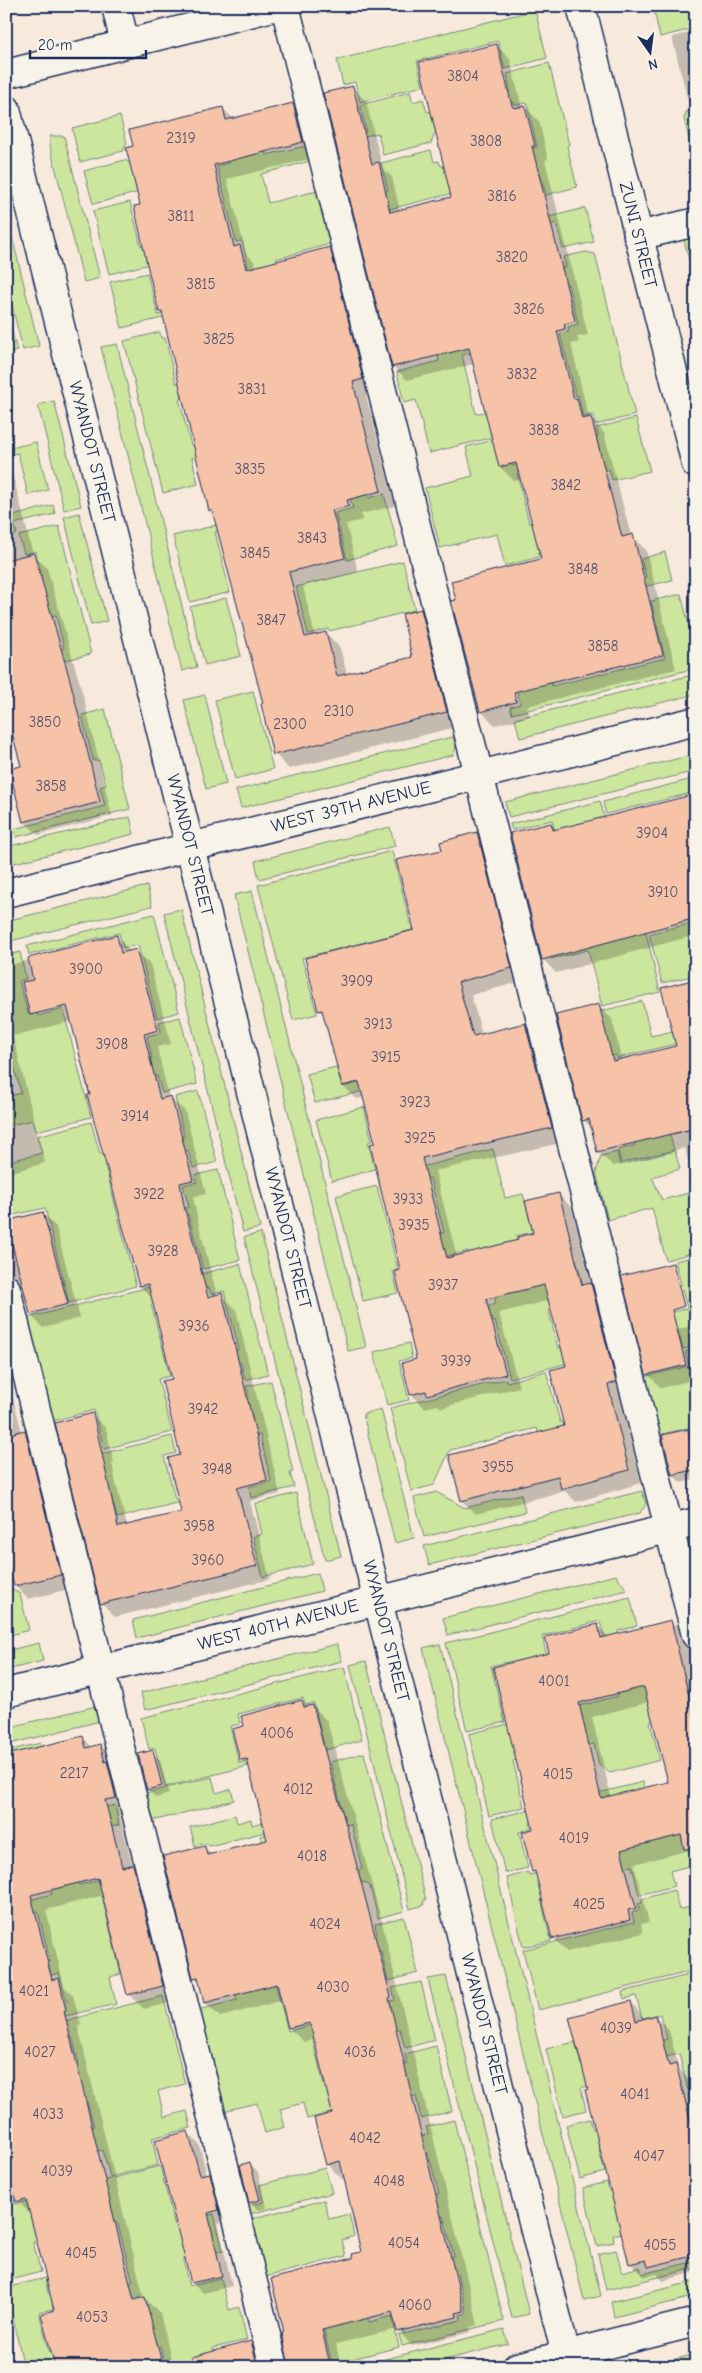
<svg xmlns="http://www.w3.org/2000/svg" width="702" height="2373" font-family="'Comic Neue',sans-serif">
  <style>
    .green { fill: #cde69d; stroke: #748a7e }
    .shadow { fill: #0003; fill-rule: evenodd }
    .building { fill: #f6c2a8; stroke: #1b2f5e; fill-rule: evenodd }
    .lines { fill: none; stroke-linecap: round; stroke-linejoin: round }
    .minor-casing { stroke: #1b2f5e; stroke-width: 31 }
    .major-casing { stroke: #1b2f5e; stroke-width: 31 }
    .minor { stroke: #f7f3e8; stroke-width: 28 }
    .major { stroke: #f7f3e8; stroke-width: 28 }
    .labels { text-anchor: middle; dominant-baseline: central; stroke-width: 4; stroke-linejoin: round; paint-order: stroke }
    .number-label { font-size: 15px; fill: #525470 }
    .street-label { font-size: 18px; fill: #1b2f5e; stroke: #f7f3e8 }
  </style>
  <rect width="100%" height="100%" fill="#f7e9db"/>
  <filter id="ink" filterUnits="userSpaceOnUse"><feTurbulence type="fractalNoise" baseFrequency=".02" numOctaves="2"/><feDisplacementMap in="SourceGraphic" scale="10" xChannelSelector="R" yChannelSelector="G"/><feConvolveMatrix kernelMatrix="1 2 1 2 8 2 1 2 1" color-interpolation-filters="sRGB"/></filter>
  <g filter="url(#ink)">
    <g class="green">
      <polygon points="653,6 696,6 696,28 660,37"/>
      <polygon points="535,10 547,58 505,69 498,41 417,61 423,86 360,102 355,82 343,85 337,60"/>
      <polygon points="549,63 569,145 567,146 577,187 546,195 538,165 470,182 526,150 537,147 527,103 515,105 514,102 443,120 440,108 510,91 507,74"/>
      <polygon points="410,92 413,102 423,99 427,112 437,110 440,122 431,143 383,155 378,133 337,143 336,138 366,131 360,105"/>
      <polygon points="696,109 696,149 692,150 684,119 686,112"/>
      <polygon points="120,116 127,143 123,151 80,162 72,128"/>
      <polygon points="259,124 266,155 306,146 310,161 261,174 268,203 317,191 330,244 276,259 283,286 254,293 242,241 236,242 217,166 229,163 228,158"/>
      <polygon points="50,136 64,136 100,278 84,282 50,146"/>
      <polygon points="431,150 434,162 439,161 440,165 455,173 454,193 357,217 352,199 388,190 381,163"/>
      <polygon points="125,160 133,165 214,173 93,204 84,171"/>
      <polygon points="130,202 141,246 152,243 231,244 109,274 93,211"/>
      <polygon points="585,208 594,242 563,249 556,223 472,245 470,237"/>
      <polygon points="6,212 39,346 23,350 6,281"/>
      <polygon points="693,232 696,243 696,288 683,236"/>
      <polygon points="586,252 595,254 635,415 595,425 593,415 583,417 578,395 576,396 560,334 569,332 568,327 578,324 568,284 559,286 557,269 566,267 563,257"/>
      <polygon points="147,273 158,315 169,312 170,316 122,328 110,282"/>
      <polygon points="426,307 494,347 462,355 476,414 570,391 494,437 429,453 416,400 404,403 397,372 439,361"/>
      <polygon points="6,310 17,351 6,354"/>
      <polygon points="160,332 161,338 165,338 176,383 186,381 190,395 179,399 191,445 277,436 192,458 198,484 163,493 124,341"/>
      <polygon points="117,344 197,667 182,671 101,347"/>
      <polygon points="54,401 81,506 64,510 38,405"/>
      <polygon points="636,418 650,471 612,480 609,469 597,472 588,439 598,436 596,428"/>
      <polygon points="494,440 506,444 512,466 587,447 589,454 517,473 529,523 538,521 545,550 538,552 539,557 505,566 497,534 440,548 425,488 473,476 466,447"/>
      <polygon points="36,442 48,490 28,495 18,453 6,455 6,449"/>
      <polygon points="367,490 369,498 384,494 398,546 347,560 335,513 353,508 349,495"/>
      <polygon points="53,505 55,514 14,524 17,534 6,537 6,518"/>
      <polygon points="272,511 274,517 215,532 230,592 190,602 173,536"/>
      <polygon points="79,513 107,621 91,625 64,517"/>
      <polygon points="59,526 91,654 54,663 51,651 64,648 56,615 42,618 32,582 42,579 36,551 24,554 19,536"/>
      <polygon points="665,552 672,580 560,608 621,583 646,577 641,559"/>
      <polygon points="403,561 415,610 329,631 328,629 308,634 296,587"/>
      <polygon points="681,594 696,652 696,668 512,714 510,707 520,704 510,663 544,654 552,686 665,658 651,601"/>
      <polygon points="226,598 241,656 205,665 190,607"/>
      <polygon points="696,674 696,694 520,738 515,719"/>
      <polygon points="253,691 273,769 235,779 215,700"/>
      <polygon points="205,695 226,784 206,789 184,700"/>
      <polygon points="105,709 130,809 16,837 14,829 105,806 100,787 106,785 99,760 93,761 82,715"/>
      <polygon points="453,737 456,747 453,755 241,808 236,790"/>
      <polygon points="696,754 696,771 509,817 505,802"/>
      <polygon points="696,778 696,792 606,814 603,802"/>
      <polygon points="600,801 618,870 572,902 528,913 521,887 566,874 552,820 512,830 510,824"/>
      <polygon points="130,817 134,834 6,865 6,847"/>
      <polygon points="390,827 395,846 259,879 255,861"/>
      <polygon points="392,851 412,930 302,958 317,1014 293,1020 258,885"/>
      <polygon points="147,886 152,906 6,942 6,921"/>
      <polygon points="252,891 366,1347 348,1351 234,895"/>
      <polygon points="181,909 260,1228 243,1232 164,913"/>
      <polygon points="154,914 179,1012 157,1018 138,945 123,948 119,933 29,955 27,946"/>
      <polygon points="696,922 696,975 662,983 649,934"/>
      <polygon points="645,929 660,992 602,1006 588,950 551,959 549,949"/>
      <polygon points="20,952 26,979 19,981 28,1014 37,1012 38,1016 63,1009 91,1117 36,1131 33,1120 6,1126 6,1097 21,1093 13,1063 6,1064 6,956"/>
      <polygon points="642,1001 651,1036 694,1026 696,1039 617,1058 616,1055 605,1057 594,1013"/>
      <polygon points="180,1017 197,1084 162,1093 157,1076 89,1093 85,1075 152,1058 147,1036 161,1033 159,1022"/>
      <polygon points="336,1067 342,1087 374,1079 376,1088 315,1103 307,1074"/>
      <polygon points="198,1091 217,1162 193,1168 188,1150 175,1153 168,1140 184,1136 175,1097"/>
      <polygon points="364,1107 372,1141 368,1142 375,1169 332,1181 316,1120"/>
      <polygon points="626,1110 696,1128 670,1135 674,1150 621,1163 618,1150 635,1145"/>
      <polygon points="91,1122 100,1154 108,1153 110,1163 105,1165 136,1286 69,1303 45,1208 9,1216 6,1204 6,1162 42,1153 37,1136"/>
      <polygon points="493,1149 505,1198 523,1194 533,1232 516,1236 524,1270 470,1257 468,1251 400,1268 395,1246 444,1233 430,1178 381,1190 378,1178"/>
      <polygon points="675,1151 680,1169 652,1177 662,1200 696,1191 696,1252 666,1260 652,1208 608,1220 596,1172 601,1156 617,1152 620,1165"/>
      <polygon points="218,1170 240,1260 203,1269 188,1214 124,1230 122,1224 189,1207 183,1185 197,1182 195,1175"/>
      <polygon points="377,1186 398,1270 393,1271 398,1293 363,1301 336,1196"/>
      <polygon points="261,1233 341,1556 325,1560 244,1237"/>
      <polygon points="696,1256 696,1346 683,1349 677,1327 643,1336 638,1321 687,1308 675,1261"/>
      <polygon points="576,1259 587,1301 549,1311 558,1348 596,1338 600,1355 510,1378 495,1321 481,1324 484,1307 496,1304 490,1280"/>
      <polygon points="240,1264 268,1374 245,1380 241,1363 228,1366 225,1353 239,1349 224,1291 211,1294 209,1288 151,1304 170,1376 158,1379 172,1432 104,1449 94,1410 53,1421 27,1318"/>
      <polygon points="409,1343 412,1358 399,1361 409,1400 387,1405 374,1352"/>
      <polygon points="696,1349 696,1426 658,1435 644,1377 689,1366 685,1352"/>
      <polygon points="546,1371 560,1422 563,1422 570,1451 544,1457 537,1428 450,1450 434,1485 411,1491 390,1408 506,1379 507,1382"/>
      <polygon points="271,1381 293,1472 290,1473 294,1487 251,1498 249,1487 271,1481 260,1435 246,1438 236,1399 249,1396 246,1386"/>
      <polygon points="381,1409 414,1538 395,1543 363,1414"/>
      <polygon points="172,1436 176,1453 164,1456 175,1499 187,1495 188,1500 117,1518 109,1488 71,1497 62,1464"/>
      <polygon points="642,1491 646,1504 640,1513 429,1565 424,1546"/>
      <polygon points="436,1492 465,1508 521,1494 525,1512 424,1537 414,1498"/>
      <polygon points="296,1493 313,1564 263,1577 253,1537 262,1534 255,1504"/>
      <polygon points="318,1573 322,1591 137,1638 133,1620"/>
      <polygon points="616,1575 627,1590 448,1635 443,1618"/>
      <polygon points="6,1586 20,1594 29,1630 6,1636"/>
      <polygon points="630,1597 637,1626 618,1631 630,1679 616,1683 600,1621 542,1636 547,1656 513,1664 512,1661 491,1666 505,1722 467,1731 446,1643"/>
      <polygon points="39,1643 43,1661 6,1670 6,1651"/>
      <polygon points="337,1644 342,1661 145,1710 141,1693"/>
      <polygon points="440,1644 601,2296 584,2300 423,1648"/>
      <polygon points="366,1661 426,1900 423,1901 424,1905 410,1909 350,1665"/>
      <polygon points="344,1667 362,1740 325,1750 314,1703 305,1705 303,1698 238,1714 240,1724 230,1726 239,1763 251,1760 252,1765 165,1787 155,1748 149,1749 141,1718"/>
      <polygon points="683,1671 693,1712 650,1722 660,1760 610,1773 599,1765 594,1744 577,1748 576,1746 513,1761 524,1807 489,1816 469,1734 618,1696 617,1688"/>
      <polygon points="96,1706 100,1721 6,1745 6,1728"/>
      <polygon points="41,1743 44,1754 39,1823 115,1805 119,1825 67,1838 79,1885 133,1873 137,1892 103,1901 121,1974 110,1977 116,2004 61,2017 58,2005 67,2002 59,1973 51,1975 48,1963 50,1962 38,1911 6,1918 6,1906 52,1894 38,1837 6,1802 6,1751"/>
      <polygon points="364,1753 404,1911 378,1918 370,1886 365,1882 283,1903 348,1873 362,1869 351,1824 262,1842 260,1836 274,1832 273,1827 342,1810 330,1762"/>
      <polygon points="212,1777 216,1793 231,1789 234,1800 148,1822 141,1794"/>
      <polygon points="643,1782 650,1813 604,1805 530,1823 531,1828 519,1832 528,1868 505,1873 492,1819"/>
      <polygon points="235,1815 237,1823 251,1819 252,1825 262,1822 265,1832 209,1846 207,1843 195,1846 190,1827"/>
      <polygon points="696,1830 696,1867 693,1865 670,1871 674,1886 639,1895 632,1866 548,1887 618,1848"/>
      <polygon points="528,1872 529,1875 541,1872 547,1897 541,1899 551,1941 523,1947 507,1878"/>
      <polygon points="674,1890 679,1910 689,1907 696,1935 696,1970 538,2010 523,1950 634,1922 632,1913 639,1910 638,1904 642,1903 642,1899"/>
      <polygon points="404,1917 418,1973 388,1981 381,1951 369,1954 366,1938 377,1935 375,1924"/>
      <polygon points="229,1969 273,1975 288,2031 380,2007 384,2023 313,2042 325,2089 393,2071 399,2096 307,2119 303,2103 280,2109 285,2127 265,2133 257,2103 219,2112 194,2011 237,2000"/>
      <polygon points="696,1973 696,2088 688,2090 679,2054 602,2073 647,2044 667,2039 660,2014 642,2018 636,1996 624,1999 622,1992"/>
      <polygon points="446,1976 529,2314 512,2318 428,1979"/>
      <polygon points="421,1982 435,2040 405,2048 400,2029 394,2030 382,2003 395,2000 392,1988"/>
      <polygon points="163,1996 185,2084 158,2091 164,2117 187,2111 191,2128 152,2138 158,2165 110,2177 103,2150 88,2153 83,2130 94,2127 86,2097 68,2101 69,2066 79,2064 72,2037 64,2038 60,2022"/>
      <polygon points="575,2042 581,2065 594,2062 591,2085 581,2088 586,2110 563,2116 546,2049"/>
      <polygon points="436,2046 452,2111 421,2119 416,2096 403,2099 398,2067 407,2064 405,2054"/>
      <polygon points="696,2092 696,2124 690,2126 681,2106 690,2104 688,2094"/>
      <polygon points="590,2119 593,2129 604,2127 610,2147 599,2150 605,2172 580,2179 566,2125"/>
      <polygon points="454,2120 504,2321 402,2346 399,2335 461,2320 460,2315 467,2313 457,2273 449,2274 445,2259 454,2256 443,2216 433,2218 432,2213 356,2232 353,2219 428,2200 427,2197 439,2194 428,2153 418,2155 414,2138 428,2134 426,2127"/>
      <polygon points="160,2166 174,2224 214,2214 223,2250 183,2260 189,2286 221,2278 229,2310 239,2307 247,2340 213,2348 217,2367 165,2367 160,2346 134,2353 147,2322 140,2296 132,2298 128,2284 133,2282 117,2221 108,2222 98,2182"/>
      <polygon points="325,2168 332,2193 250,2214 247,2206 263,2202 259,2185"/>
      <polygon points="607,2182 609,2191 619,2189 630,2231 613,2235 614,2242 597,2246 583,2188"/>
      <polygon points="13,2195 15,2204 28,2201 105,2224 33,2242 41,2272 6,2281 6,2196"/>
      <polygon points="324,2200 329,2219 349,2214 354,2236 342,2240 346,2256 265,2277 250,2219"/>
      <polygon points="616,2250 622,2272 640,2267 642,2274 696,2261 696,2268 606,2290 598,2254"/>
      <polygon points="121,2274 124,2286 52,2304 53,2309 39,2312 49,2351 62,2348 131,2347 54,2367 24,2367 6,2288 45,2278 48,2293"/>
      <polygon points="696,2281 696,2296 614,2317 611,2302"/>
      <polygon points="366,2312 369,2322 392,2316 399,2347 332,2364 322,2323"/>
      <polygon points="504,2329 508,2344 416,2367 354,2367"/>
      <polygon points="696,2354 696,2367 645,2367"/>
    </g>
    <g class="shadow">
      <polygon points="696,31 696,133 672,37"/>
      <polygon points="496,45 510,59 522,108 525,107 539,121 548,159 545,160 588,335 577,337 579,342 571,344 587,410 592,420 604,433 631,536 646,550 676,669 527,706 530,716 495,725 481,711 543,560 522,479 514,481 500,467 474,364 407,380 393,366 352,87 366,101 383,169 392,177 400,211 452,197"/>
      <polygon points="293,104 307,119 317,157 227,179 246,253 254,261 256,267 329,248 344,262 377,393 366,396 395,506 361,514 363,520 346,524 358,572 303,586 315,636 326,633 340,648 347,674 414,658 421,610 435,625 460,726 289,769 275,754 264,704 215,514 211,510 164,315 160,312 142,206 222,108 234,119"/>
      <polygon points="696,154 696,168 692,155"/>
      <polygon points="6,466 12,472 33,554 47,568 83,695 112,816 38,835 24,821 22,767 6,705"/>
      <polygon points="696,797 696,935 556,973 543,959 551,824 557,830"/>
      <polygon points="477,834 490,847 524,981 471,995 482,1035 525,1024 538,1038 565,1142 435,1171 457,1257 519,1241 535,1234 558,1194 572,1208 591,1285 604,1298 629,1396 620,1398 641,1483 576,1502 565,1491 476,1514 462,1501 451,1456 566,1427 567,1367 550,1300 499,1313 519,1387 441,1408 438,1405 425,1408 412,1395 418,1359 376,1144 365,1097 357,1099 343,1086 325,1016 319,1010 415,931 443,851"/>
      <polygon points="117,937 130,951 136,951 150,964 171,1044 157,1047 169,1098 185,1111 206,1194 193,1197 198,1221 217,1296 222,1295 236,1309 280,1494 250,1501 270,1579 115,1617 102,1603 92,1415 106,1428 114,1463 112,1463 116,1483 127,1526 183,1513 182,1456 173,1380 152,1298 140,1286 72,1021 13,1036 45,1163 8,1173 6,1172 6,966"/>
      <polygon points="696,980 696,1180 692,1177 685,1148 613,1166 598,1152 593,1129 583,1120 598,1005 612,1019 622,1060 677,1047"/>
      <polygon points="42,1213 56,1227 80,1318 43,1328 30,1314 21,1287 16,1287 6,1295 6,1222"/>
      <polygon points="696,1325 696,1379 661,1388 648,1374 654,1335"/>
      <polygon points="6,1372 22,1432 25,1432 38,1445 74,1588 28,1599 15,1586 6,1553"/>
      <polygon points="687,1430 696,1440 696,1479 681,1483 673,1475"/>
      <path d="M671,1622L674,1625L676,1624L690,1638L696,1651V1871L691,1850L634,1864L649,1922L641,1924L643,1933L567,1952L553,1938L538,1875L534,1871V1830L550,1654L597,1625L609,1637ZM649,1702L669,1783L611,1797L592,1717Z"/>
      <polygon points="302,1702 308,1708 313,1706 327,1721 381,1918 478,2325 470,2327 471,2332 412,2346 397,2329 336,2344 341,2367 290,2367 355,2259 362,2253 345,2178 342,2179 327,2164 334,2114 315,2039 304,2042 289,2028 283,2000 220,2017 205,2003 200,1983 195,1978 204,1847 212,1855 268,1841 250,1768 241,1760 245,1727"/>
      <polygon points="83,1738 92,1747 100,1745 115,1761 131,1813 120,1815 132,1865 148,1880 178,2001 144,2009 128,1994 104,1895 46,1910 64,1986 73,1995 81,2025 78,2026 144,2298 160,2313 173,2367 59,2367 55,2311 31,2215 18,2201 6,1761"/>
      <polygon points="152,1752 160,1760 169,1794 156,1798 148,1790"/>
      <polygon points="696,1905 696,1919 692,1906"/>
      <polygon points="631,2002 645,2019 655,2016 669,2030 679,2069 690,2080 696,2104 696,2272 663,2281 657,2274 644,2277 630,2263 590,2090"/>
      <polygon points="188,2133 199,2144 207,2175 209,2174 220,2185 229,2221 218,2223 232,2286 203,2293 192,2282"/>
      <polygon points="250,2164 258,2172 267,2208 258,2210 250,2202"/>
      <polygon points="251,2342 259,2350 264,2367 222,2367"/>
    </g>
    <g class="building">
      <polygon points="497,44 512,106 514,108 525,106 535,146 532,146 575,321 564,324 565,329 557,331 574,399 577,398 582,419 591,417 622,537 633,534 663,655 514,692 516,702 480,712 451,601 456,600 451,581 541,559 516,463 499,467 469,348 392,367 323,93 353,86 372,164 379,162 390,212 451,197 419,62"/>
      <polygon points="293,103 303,142 214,165 234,247 240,245 246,269 330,247 363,379 353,382 381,491 347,500 349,506 332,510 345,558 289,572 305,637 326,632 337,676 412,657 402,614 421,609 447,712 273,755 261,704 263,703 212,510 209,511 162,312 159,312 149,273 134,206 140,205 126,148 133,146 129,130 223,107 226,120"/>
      <polygon points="34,553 70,680 100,802 23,822 9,769 21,766 6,710 6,560"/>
      <polygon points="696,794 696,918 542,960 510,833 551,823 553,830"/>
      <polygon points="477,832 512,968 458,982 473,1036 525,1023 552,1128 422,1158 447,1258 518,1240 517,1237 533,1233 525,1201 559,1193 582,1285 591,1283 616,1382 608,1385 629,1470 561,1489 558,1476 461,1501 449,1455 564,1426 550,1370 566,1366 544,1285 486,1299 506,1374 427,1395 426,1391 410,1395 402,1363 416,1359 395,1272 400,1270 370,1144 375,1143 359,1082 342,1086 322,1010 318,1011 305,958 414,930 396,860 442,850 440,842"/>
      <polygon points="117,935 121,953 136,949 158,1030 144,1034 160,1099 171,1096 193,1180 180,1183 184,1206 208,1297 222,1293 267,1480 237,1488 257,1566 100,1604 55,1423 93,1413 118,1527 181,1512 168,1458 180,1455 162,1381 172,1379 148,1284 139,1286 87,1095 90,1095 67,1006 30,1015 22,982 33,980 28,958"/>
      <polygon points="696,979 696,1128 597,1152 589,1119 582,1121 556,1015 599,1004 613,1061 676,1046 661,988"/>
      <polygon points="43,1212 68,1304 30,1314 6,1221"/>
      <polygon points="673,1263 684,1306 672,1310 686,1365 646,1375 621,1276"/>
      <polygon points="688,1429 696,1469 672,1475 662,1435"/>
      <polygon points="25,1430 61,1575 14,1586 6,1558 6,1435"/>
      <path d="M671,1620L696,1726V1848L684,1849L681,1835L621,1850L636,1908L628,1910L630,1920L552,1939L535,1871L532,1872L522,1832L533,1829L493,1667L549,1653L545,1637L598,1624L601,1638ZM644,1687L668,1782L601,1798L579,1703Z"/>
      <polygon points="302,1700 304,1707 313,1705 330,1771 347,1828 391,1997 389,1998 404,2063 464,2311 456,2313 457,2317 397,2332 392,2312 322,2330 329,2360 300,2367 289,2367 282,2333 284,2332 271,2279 353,2258 352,2254 361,2252 340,2161 326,2165 314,2118 332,2113 310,2023 288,2028 277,1984 204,2003 198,1977 193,1978 163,1856 205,1846 207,1855 267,1840 247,1759 240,1760 232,1729 244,1726 241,1716"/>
      <polygon points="83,1736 86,1748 100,1744 105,1762 107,1761 116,1798 105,1800 122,1867 133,1864 163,1986 127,1995 98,1878 31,1895 52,1980 59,1978 66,2010 64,2011 134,2300 145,2297 163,2367 55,2367 41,2314 54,2310 26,2199 16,2202 6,2161 6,1755"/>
      <polygon points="153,1750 162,1786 147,1790 138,1754"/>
      <polygon points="631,2001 636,2021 656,2015 669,2066 676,2064 696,2143 696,2255 648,2267 646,2260 629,2264 585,2090 588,2089 569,2017"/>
      <polygon points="188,2131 200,2175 210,2173 219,2210 208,2213 222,2276 191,2283 155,2140"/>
      <polygon points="250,2162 260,2200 249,2203 240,2165"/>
      <polygon points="251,2341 258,2367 193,2367 192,2357"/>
    </g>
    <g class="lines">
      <defs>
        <g id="minor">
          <polyline points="116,6 125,44"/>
          <polyline points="285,6 696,1635"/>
          <polyline points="581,6 696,464"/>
          <polyline points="6,109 569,2367"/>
          <polyline points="638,236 696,222"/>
          <polyline points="6,893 696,721"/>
          <polyline points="6,1289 274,2367"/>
          <polyline points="6,1693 696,1522"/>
          <polyline points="517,2367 696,2322"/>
        </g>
        <polyline id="major" points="6,74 277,6"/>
      </defs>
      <use href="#minor" class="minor-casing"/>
      <use href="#major" class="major-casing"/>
      <use href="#minor" class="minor"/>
      <use href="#major" class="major"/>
    </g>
  </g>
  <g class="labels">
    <g class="number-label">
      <text x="463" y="76">3804</text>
      <text x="181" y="138">2319</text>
      <text x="486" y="141">3808</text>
      <text x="502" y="196">3816</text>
      <text x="181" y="216">3811</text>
      <text x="512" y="257">3820</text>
      <text x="201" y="284">3815</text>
      <text x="529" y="309">3826</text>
      <text x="219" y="339">3825</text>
      <text x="522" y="374">3832</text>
      <text x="252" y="389">3831</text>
      <text x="544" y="430">3838</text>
      <text x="250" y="469">3835</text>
      <text x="566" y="485">3842</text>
      <text x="312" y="538">3843</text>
      <text x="255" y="553">3845</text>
      <text x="583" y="569">3848</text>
      <text x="271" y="620">3847</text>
      <text x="603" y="646">3858</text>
      <text x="339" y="711">2310</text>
      <text x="45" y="722">3850</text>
      <text x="290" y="724">2300</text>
      <text x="51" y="786">3858</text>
      <text x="652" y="833">3904</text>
      <text x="663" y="892">3910</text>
      <text x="86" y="969">3900</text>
      <text x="357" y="981">3909</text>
      <text x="378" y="1024">3913</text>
      <text x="112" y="1044">3908</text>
      <text x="386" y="1057">3915</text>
      <text x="415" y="1102">3923</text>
      <text x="135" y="1116">3914</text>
      <text x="420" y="1138">3925</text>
      <text x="149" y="1194">3922</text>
      <text x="408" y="1199">3933</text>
      <text x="414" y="1225">3935</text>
      <text x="163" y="1251">3928</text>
      <text x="443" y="1285">3937</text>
      <text x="194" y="1326">3936</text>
      <text x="456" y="1361">3939</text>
      <text x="203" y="1409">3942</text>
      <text x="498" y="1467">3955</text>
      <text x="217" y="1469">3948</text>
      <text x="199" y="1526">3958</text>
      <text x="208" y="1560">3960</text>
      <text x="554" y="1681">4001</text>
      <text x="277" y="1733">4006</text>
      <text x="74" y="1773">2217</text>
      <text x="558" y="1774">4015</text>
      <text x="298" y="1789">4012</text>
      <text x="574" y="1838">4019</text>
      <text x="312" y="1856">4018</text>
      <text x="589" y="1904">4025</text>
      <text x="325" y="1924">4024</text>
      <text x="333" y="1987">4030</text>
      <text x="34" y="1991">4021</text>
      <text x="616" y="2028">4039</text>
      <text x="40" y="2052">4027</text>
      <text x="360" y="2052">4036</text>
      <text x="635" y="2094">4041</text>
      <text x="48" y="2114">4033</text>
      <text x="365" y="2138">4042</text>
      <text x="649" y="2156">4047</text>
      <text x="57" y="2171">4039</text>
      <text x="389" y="2181">4048</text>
      <text x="404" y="2243">4054</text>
      <text x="660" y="2245">4055</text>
      <text x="81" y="2253">4045</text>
      <text x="415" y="2305">4060</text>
      <text x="92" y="2317">4053</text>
    </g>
    <g class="street-label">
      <text transform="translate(638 235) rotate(76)">ZUNI STREET</text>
      <text transform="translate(92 452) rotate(76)">WYANDOT STREET</text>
      <text transform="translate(351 807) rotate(-14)">WEST 39TH AVENUE</text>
      <text transform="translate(190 845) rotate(76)">WYANDOT STREET</text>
      <text transform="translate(288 1238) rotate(76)">WYANDOT STREET</text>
      <text transform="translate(278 1625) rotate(-14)">WEST 40TH AVENUE</text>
      <text transform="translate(386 1631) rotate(76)">WYANDOT STREET</text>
      <text transform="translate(484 2024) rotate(76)">WYANDOT STREET</text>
    </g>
  </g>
  <rect width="702" height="2373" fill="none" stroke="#f7f3e8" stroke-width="25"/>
  <rect x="12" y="12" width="677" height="2348" fill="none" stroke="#1b2f5e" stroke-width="2" filter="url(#ink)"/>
  <g transform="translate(650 52) rotate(166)" stroke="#f7f3e8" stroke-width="4" paint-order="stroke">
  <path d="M0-4L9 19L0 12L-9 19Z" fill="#1b2f5e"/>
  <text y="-8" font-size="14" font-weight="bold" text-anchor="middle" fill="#1b2f5e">N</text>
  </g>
  <path d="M30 50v8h116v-8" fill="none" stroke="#1b2f5e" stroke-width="2.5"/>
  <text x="38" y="50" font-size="15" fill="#1b2f5e" stroke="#f7f3e8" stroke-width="4" paint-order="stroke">20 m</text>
</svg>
